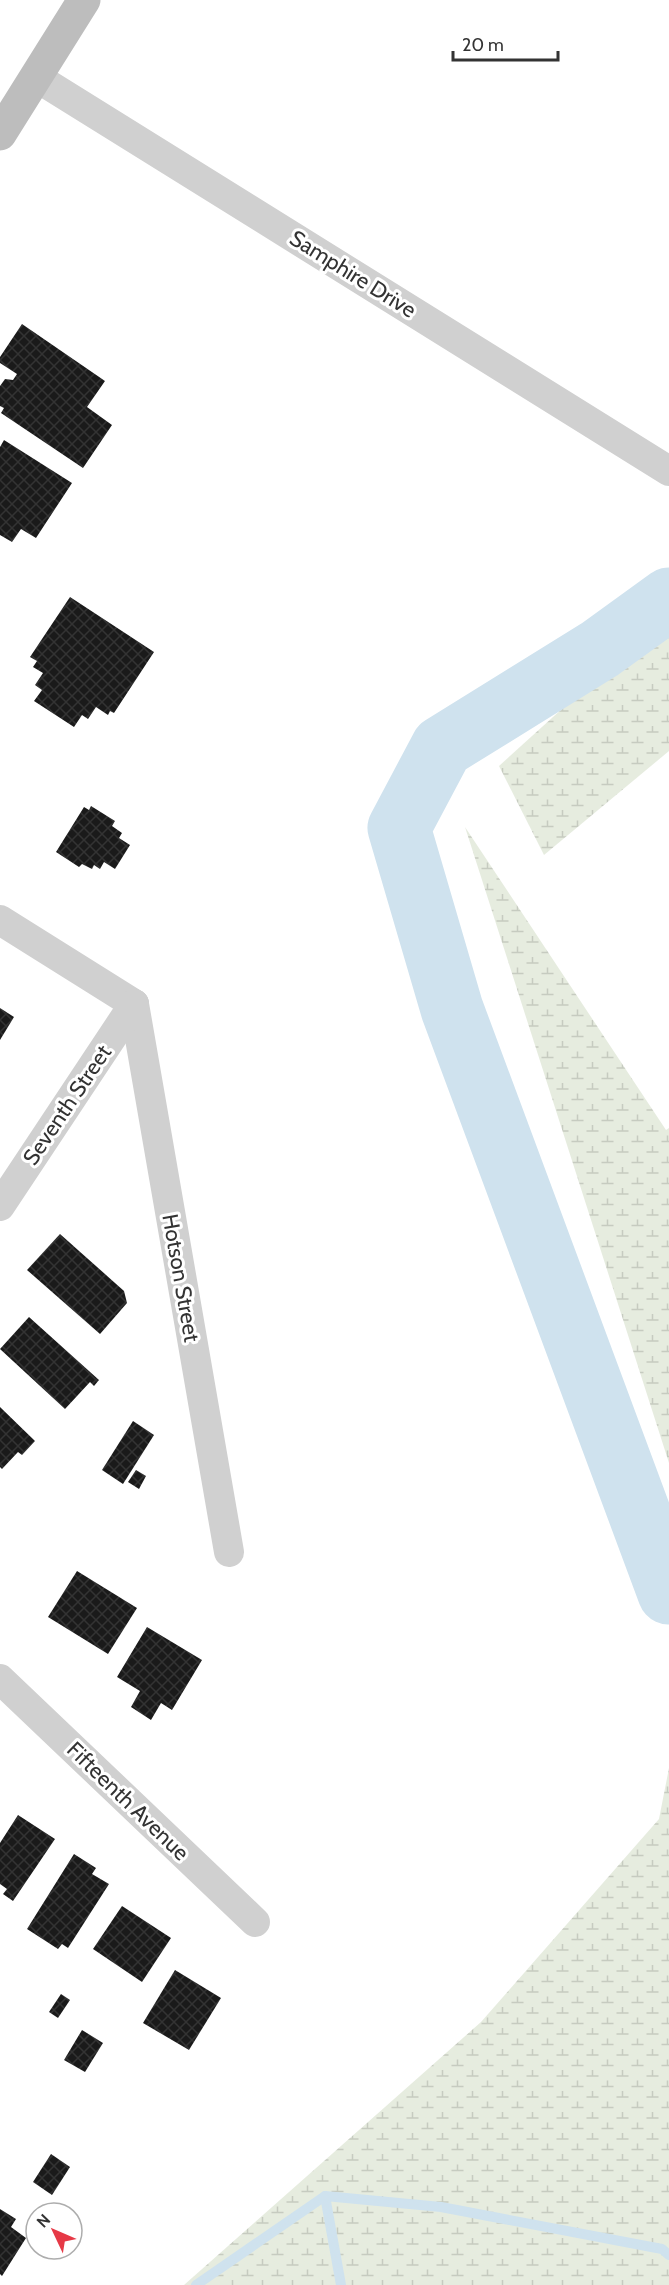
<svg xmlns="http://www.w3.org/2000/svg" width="669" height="2285" font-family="Cabin,sans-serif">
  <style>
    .wetland { fill: url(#wetland-marsh) }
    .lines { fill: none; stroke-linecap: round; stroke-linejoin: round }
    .stream { stroke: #cfe2ee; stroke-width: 10 }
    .river { stroke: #cfe2ee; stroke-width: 63 }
    .building { fill: url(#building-cross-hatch) }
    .street { stroke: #d0d0d0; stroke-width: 30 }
    .secondary { stroke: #bdbdbd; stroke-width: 33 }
    .labels { text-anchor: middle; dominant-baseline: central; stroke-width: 6; stroke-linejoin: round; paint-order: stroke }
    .street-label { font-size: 22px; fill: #333; stroke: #fff }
  </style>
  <defs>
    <pattern id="wetland-marsh" width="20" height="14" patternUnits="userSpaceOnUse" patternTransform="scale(1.5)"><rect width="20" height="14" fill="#e6ecdf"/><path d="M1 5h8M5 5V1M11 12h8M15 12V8" fill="none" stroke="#c6cbc0"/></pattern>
    <pattern id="building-cross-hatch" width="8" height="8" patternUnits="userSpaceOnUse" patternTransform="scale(1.5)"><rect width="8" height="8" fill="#1a1a1a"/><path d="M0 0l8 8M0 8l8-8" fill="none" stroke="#333"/></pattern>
  </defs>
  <rect width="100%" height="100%" fill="#fff"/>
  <g class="wetland">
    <polygon points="669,612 669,751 544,855 499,766"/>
    <polygon points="465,827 666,1130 669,1128 669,1463"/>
    <polygon points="669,1768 669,2285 184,2285 481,2022 659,1819"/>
  </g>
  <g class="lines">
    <g class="stream">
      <polyline points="325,2196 341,2285"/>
      <polyline points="196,2285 325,2196 441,2207 662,2249 669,2255"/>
    </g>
    <polyline class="river" points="669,599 600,649 442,747 399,828 452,1009 669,1593"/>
  </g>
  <g class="building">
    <polygon points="22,324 105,381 87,407 112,425 83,468 1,413 4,408 0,406 0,386 5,379 13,380 17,374 0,363 0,357"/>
    <polygon points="4,440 72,483 36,538 21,529 12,542 0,535 0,447"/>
    <polygon points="70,597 154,652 114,713 110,711 108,715 96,707 88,719 82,715 74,727 34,701 42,690 35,685 43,673 33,667 37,661 30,657"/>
    <polygon points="91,806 115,821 112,826 122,833 119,838 130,845 115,869 104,862 100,869 94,865 92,869 82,864 79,867 56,852 84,807 89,810"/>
    <polygon points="0,1008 14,1017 0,1040"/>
    <polygon points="60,1234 124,1291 127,1303 100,1334 27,1270"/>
    <polygon points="29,1317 99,1380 94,1386 90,1382 65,1409 0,1349"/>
    <polygon points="0,1407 35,1441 22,1455 18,1452 2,1469 0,1467"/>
    <polygon points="133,1421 154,1435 123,1484 102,1470"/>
    <polygon points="136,1470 146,1476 139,1489 128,1482"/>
    <polygon points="77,1571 137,1608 108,1654 48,1617"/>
    <polygon points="147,1627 202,1660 172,1710 161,1703 151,1720 131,1707 140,1691 117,1677"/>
    <polygon points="18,1815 55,1839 13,1901 3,1894 7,1889 0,1884 0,1843"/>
    <polygon points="74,1854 96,1868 92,1874 109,1884 68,1948 62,1944 58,1949 27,1929"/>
    <polygon points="122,1906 171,1938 142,1982 93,1949"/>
    <polygon points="175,1970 221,1998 189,2050 143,2023"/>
    <polygon points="61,1994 70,2000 58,2018 49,2012"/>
    <polygon points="82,2030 103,2043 85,2072 64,2060"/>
    <polygon points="51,2154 70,2167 52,2195 33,2182"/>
    <polygon points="0,2209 16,2219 11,2227 26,2238 2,2276 0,2274"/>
  </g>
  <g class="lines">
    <g class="street">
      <polyline points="36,77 669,471"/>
      <polyline points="0,920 134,1004"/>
      <polyline points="134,1004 229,1552"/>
      <polyline points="0,1206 134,1004"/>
      <polyline points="0,1679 255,1922"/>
    </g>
    <polyline class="secondary" points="0,134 84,0"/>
  </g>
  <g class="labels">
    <g class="street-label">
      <text transform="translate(353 274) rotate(32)">Samphire Drive</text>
      <text transform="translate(67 1105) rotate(-56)">Seventh Street</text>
      <text transform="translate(181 1278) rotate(80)">Hotson Street</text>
      <text transform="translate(128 1801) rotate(44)">Fifteenth Avenue</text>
    </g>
  </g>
  <g transform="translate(54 2231) rotate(314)"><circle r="28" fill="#ffffff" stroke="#adadad" stroke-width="1.5"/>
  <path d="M0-4.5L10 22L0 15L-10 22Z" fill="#e63946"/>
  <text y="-9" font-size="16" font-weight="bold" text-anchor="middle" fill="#333333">N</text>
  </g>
  <path d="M453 51v9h105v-9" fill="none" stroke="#333333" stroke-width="3"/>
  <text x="462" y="51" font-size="18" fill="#333333" stroke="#ffffff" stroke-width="4.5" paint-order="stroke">20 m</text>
</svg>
